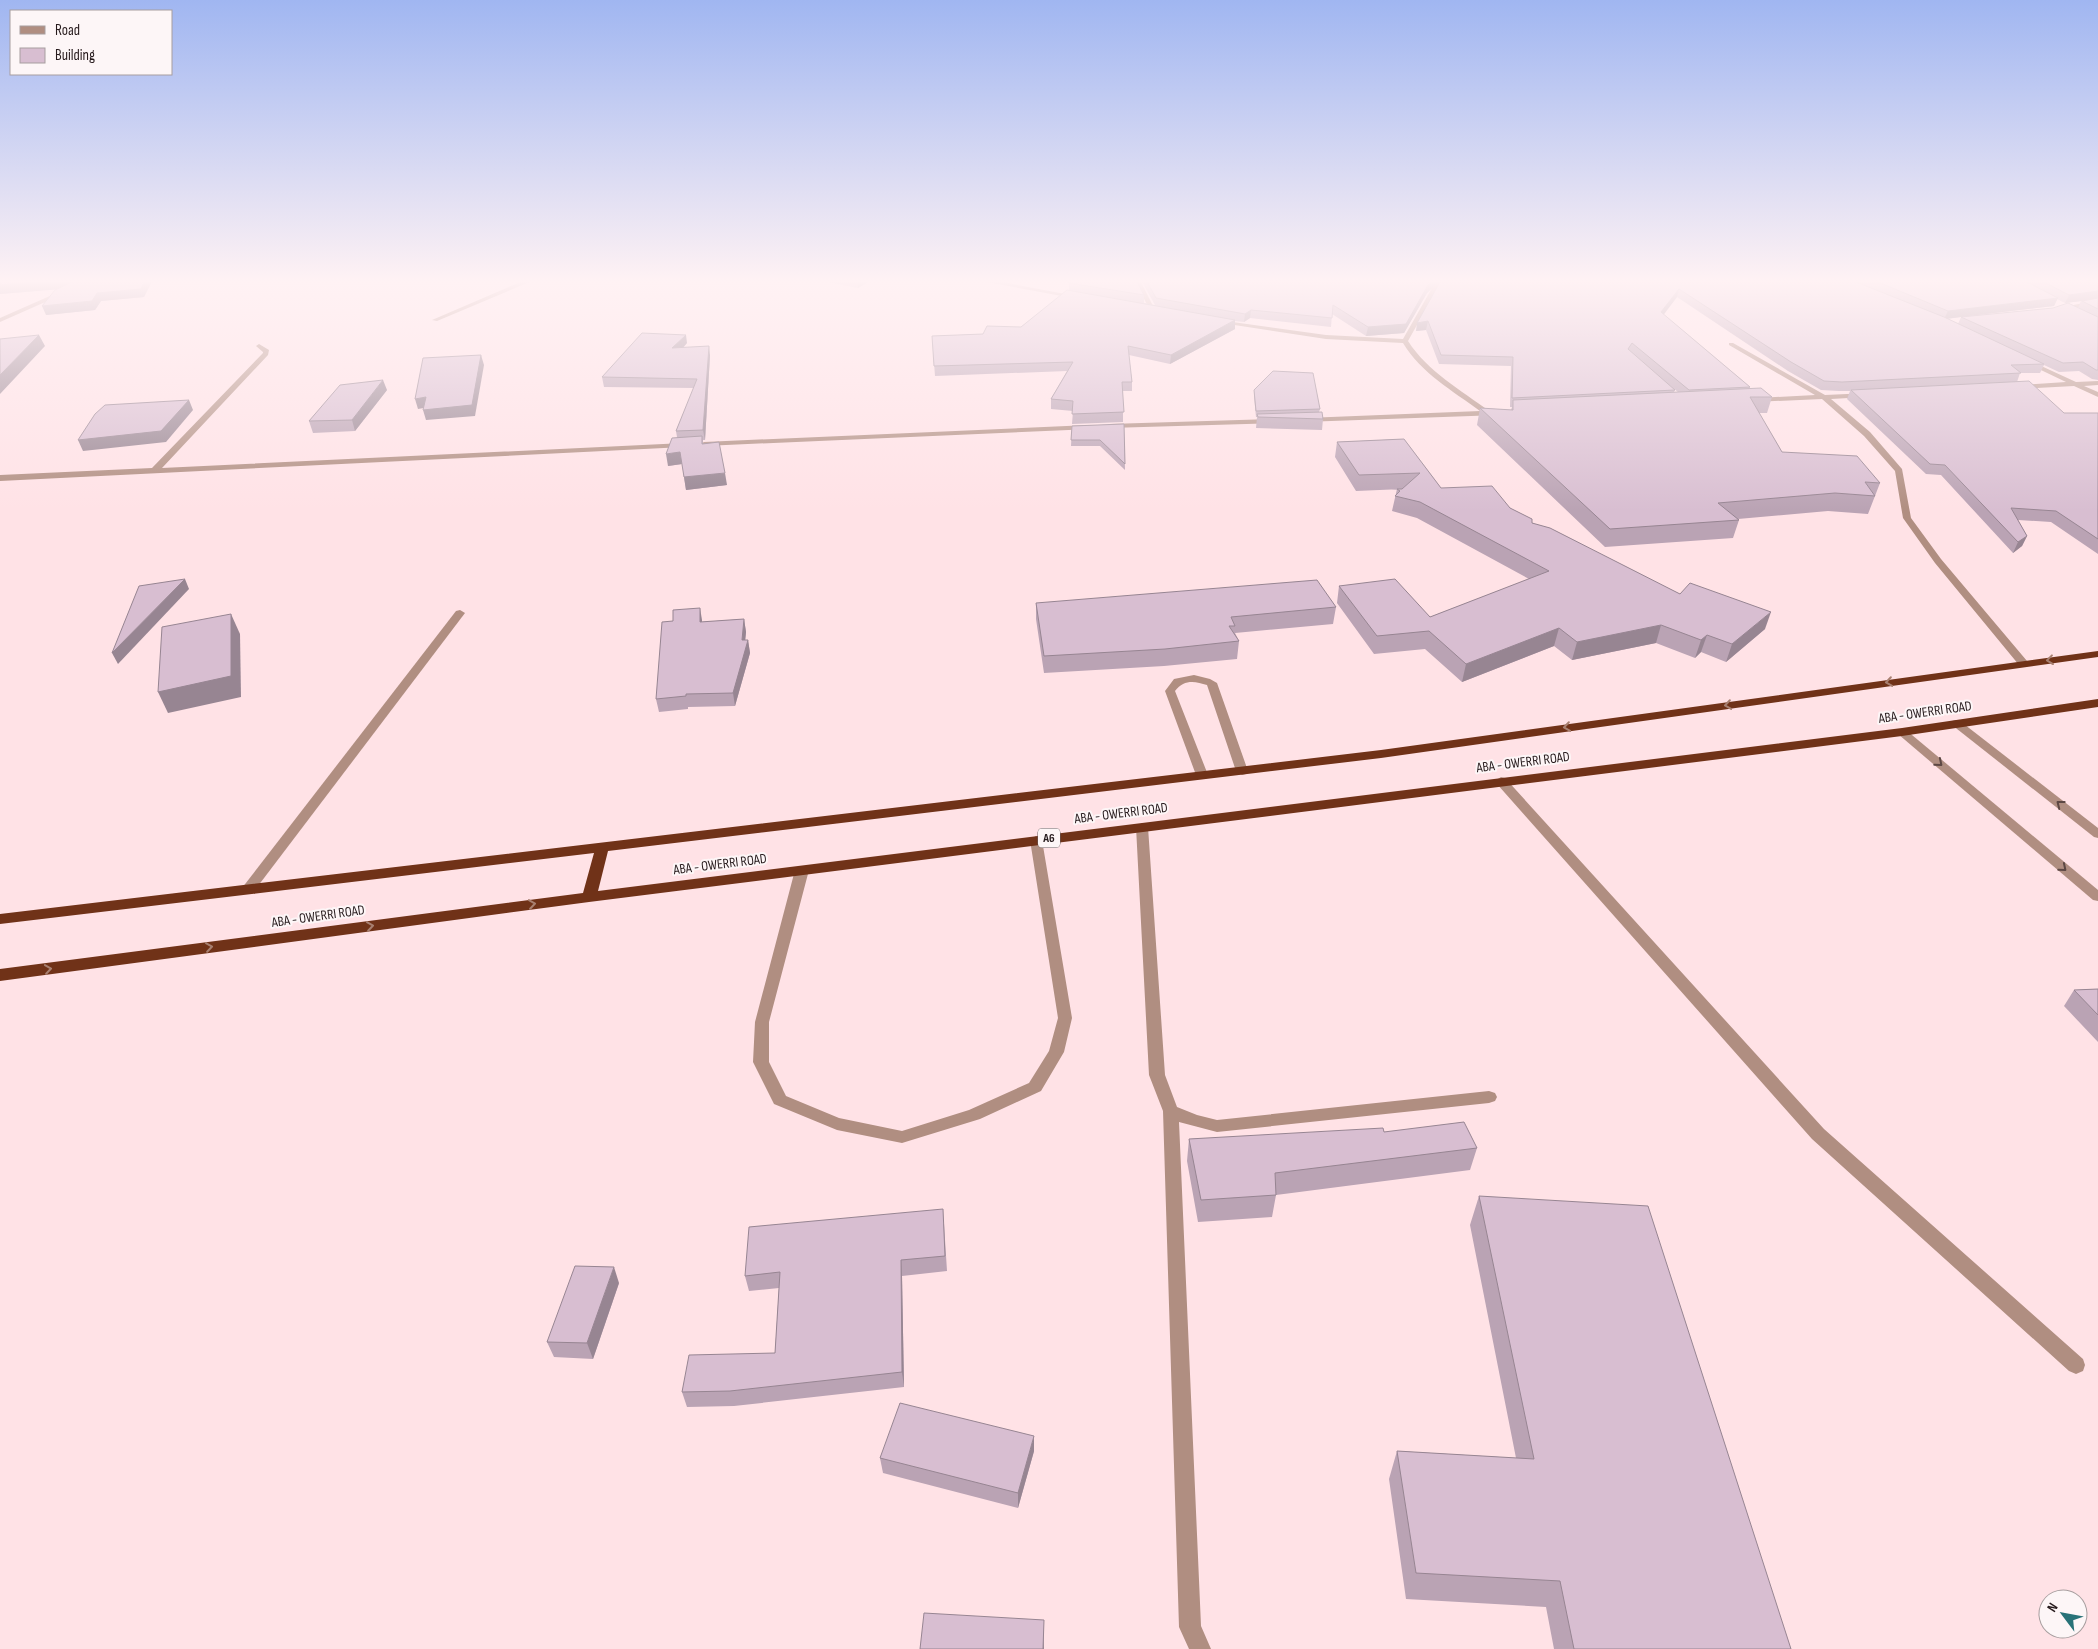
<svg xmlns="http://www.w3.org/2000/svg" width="2098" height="1649" font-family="'Sofia Sans Condensed',sans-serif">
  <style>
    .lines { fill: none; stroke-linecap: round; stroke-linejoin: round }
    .service { fill: #b08e81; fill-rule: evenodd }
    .minor { fill: #b08e81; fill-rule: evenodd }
    .trunk { fill: #703218; fill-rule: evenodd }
    .wall { fill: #baa3b4; fill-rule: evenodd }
    .shaded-wall { fill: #978592 }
    .building { fill: #d8bed1; stroke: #978592 }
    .oneway { stroke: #a88071 }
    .oneway2 { stroke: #5d4844 }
    .labels { text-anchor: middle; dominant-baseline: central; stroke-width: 4; stroke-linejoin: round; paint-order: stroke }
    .shield { fill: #fdf6f7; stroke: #665c5e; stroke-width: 1 }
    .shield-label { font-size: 12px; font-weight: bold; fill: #261a1c }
    .street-label { font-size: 14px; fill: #261a1c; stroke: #fdf6f7 }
  </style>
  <rect width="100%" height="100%" fill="#ffe2e6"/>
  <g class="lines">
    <g class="service">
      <polygon points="460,610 465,613 252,894 242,894 240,891 242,888 456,611"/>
      <path d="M1194,675L1210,679L1217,683L1248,771L1246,774L1242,775L1236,771L1207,685C1195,681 1184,679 1175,691L1208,775L1202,779L1196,775L1165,691L1174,679Z"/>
      <polygon points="1956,720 1960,721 2098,828 2098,838 2094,837 1952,725 1950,723 1952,721"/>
      <polygon points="1902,729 1906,730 2098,890 2098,901 2093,900 1898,734 1896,732"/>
      <polygon points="1501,777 1505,778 1824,1129 2083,1359 2085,1365 2083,1371 2076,1374 2069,1371 1812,1139 1497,784 1495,781"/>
      <polygon points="1142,823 1148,827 1165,1075 1177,1107 1197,1115 1217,1120 1489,1091 1495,1093 1497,1097 1495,1101 1489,1103 1217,1132 1179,1122 1201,1626 1211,1649 1189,1649 1179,1627 1163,1111 1149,1075 1136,827"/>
      <polygon points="1036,836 1042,840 1072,1018 1064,1052 1041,1091 980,1119 902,1143 837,1130 774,1104 753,1062 755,1022 795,870 802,866 809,870 769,1022 769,1062 786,1096 839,1118 902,1131 969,1110 1029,1083 1049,1051 1058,1018 1030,840"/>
    </g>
    <g class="minor">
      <polygon points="86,280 95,280 0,322 0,318"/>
      <polygon points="525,280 534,280 437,321 432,320"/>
      <polygon points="976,280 991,280 1081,297 1078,299"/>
      <polygon points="1134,280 1140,280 1154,308 1164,310 1164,312 1150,310"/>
      <path d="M1442,280H1449L1437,289L1408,341C1428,372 1461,390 1489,411H1499V415L1303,422L1302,420L1306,418L1480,411C1453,391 1421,373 1403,343L1326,339L1215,322L1218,320L1326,335L1403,339L1432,288Z"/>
      <polygon points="2098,300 2098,304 2057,311 2054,309"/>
      <polygon points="1729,343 1733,343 1825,395 1869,393 1869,397 1866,397 1831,399 1870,432 1902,469 1911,518 1941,559 2027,661 2027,665 2019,665 1935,563 1903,518 1895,471 1864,436 1822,399 1753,402 1752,400 1756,398 1815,395 1729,345"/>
      <polygon points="259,344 269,350 268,355 162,468 684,443 688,445 684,447 0,481 0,475 152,468 263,353 263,352 256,346"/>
      <polygon points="2028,360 2076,382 2098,381 2098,385 2084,386 2098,392 2098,397 2074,386 2015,389 2014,387 2018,385 2066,382 2026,363 2025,362"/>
      <polygon points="1274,419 1278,421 1277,423 1109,428 1105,426 1109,424"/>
      <polygon points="1089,425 1092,425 1092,429 704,446 700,444 704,442"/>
    </g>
    <polygon class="trunk" points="2098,651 2098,657 1381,758 608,851 598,891 1902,728 2098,699 2098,707 1902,736 589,902 0,981 0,969 583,893 594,853 0,924 0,914 1381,750"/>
  </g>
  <g class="wall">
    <polygon points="0,280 168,280 166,281 152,281 144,297 101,301 95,310 46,315 56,289 0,294"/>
    <polygon points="817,280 872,280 858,288"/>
    <polygon points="1141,280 1441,280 1427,293 1404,333 1366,336 1332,314 1331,327 1250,318 1244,322 1235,321 1235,329 1170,364 1129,355 1132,382 1132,391 1123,391 1123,422 1072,424 1073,411 1051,409 1051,399 1067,371 935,376 932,336 983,334 1021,327 1069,290 1069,283 1144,295 1144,303 1155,305"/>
    <path d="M1442,280H2098V380L2092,379L2079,371L2059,372L2044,365L2040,373H2020L2017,382L2064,413H2098V554L2051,522L2018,520L2027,536L2022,546L2013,553L1941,475L1926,474L1847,399L1850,391H1839L1821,390L1788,371L1677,297L1663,314L1750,387V389L1772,397L1767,413H1759L1782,452L1880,483L1868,514L1828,511L1738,519L1739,520L1733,538L1605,547L1477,425L1480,408L1511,410L1512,407H1510L1511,366L1439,364L1426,330L1416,331ZM2057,299L2065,303L2081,301L2078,308L1978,315L2054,306ZM1961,317L1958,324L1947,319ZM1663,380L1678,392H1674L1675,390Z"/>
    <polygon points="687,343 683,348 710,355 705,440 703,440 703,444 727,485 686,490 682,464 668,466 677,437 676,431 694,388 604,387 602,377"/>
    <polygon points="387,390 355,431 313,433 309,421"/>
    <polygon points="1254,390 1320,409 1319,412 1323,419 1322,430 1256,428 1257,417 1256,417 1254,396"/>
    <polygon points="1124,424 1125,470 1100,446 1071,446 1072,426"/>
    <polygon points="1404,439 1441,488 1510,508 1532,523 1680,594 1765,629 1726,662 1701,652 1695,658 1656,643 1572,660 1554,646 1462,682 1425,649 1374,654 1337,603 1339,586 1430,617 1529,579 1417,518 1392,511 1397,489 1403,489 1356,491 1335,457 1337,442"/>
    <polygon points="1036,603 1336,607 1333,624 1235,633 1239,641 1237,659 1164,666 1044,673 1036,619"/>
    <polygon points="744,619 746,632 745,640 748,640 750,653 735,706 688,707 688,709 659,712 656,699 702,622"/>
    <polygon points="2098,989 2098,1042 2064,1006 2074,990"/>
    <polygon points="1384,1132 1477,1148 1470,1170 1276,1195 1272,1217 1198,1222 1187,1161 1189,1139"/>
    <polygon points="1479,1196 1791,1649 1554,1649 1546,1607 1406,1599 1389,1479 1397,1451 1516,1458 1470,1225"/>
    <polygon points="944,1224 947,1271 902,1276 904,1387 734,1406 687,1407 682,1392 775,1353 779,1288 749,1291 745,1276"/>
    <polygon points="619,1283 593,1359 554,1357 547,1342"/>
    <polygon points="1034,1451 1018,1508 883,1473 880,1458"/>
  </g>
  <g class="shaded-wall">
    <polygon points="58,280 81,280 62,289 0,294 0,285"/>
    <polygon points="145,280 152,281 144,297 101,301 95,310 46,315 42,306 97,293"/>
    <polygon points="858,280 872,280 858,288"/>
    <polygon points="1433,280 1441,280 1427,293 1404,333 1366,336 1368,327 1428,285"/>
    <polygon points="1679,289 1677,297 1659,321 1661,312"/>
    <polygon points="2098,291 2098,299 2065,303 2069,295"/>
    <polygon points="2058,298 2054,306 1944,319 1948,311"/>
    <polygon points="1251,310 1250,318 1244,322 1245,314"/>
    <polygon points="1235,320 1235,329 1170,364 1171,355"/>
    <polygon points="1428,321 1426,330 1416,331 1417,323"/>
    <polygon points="39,335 45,346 0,394 0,375"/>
    <polygon points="686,335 687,343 674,357 672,348"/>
    <polygon points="709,346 710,355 705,440 703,430"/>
    <polygon points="481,355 484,365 475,416 426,420 423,410"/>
    <polygon points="383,380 387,390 355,431 352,420"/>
    <polygon points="426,397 429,407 418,409 415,399"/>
    <polygon points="189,400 193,410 166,442 83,451 78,440"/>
    <polygon points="680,452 682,464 668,466 666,454"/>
    <polygon points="725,473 727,485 686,490 684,477"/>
    <polygon points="2027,536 2022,546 2013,553 2018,542"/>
    <polygon points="185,579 189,589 118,664 112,653"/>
    <polygon points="700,608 702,620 702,635 700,622"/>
    <polygon points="1771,612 1765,629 1726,662 1732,644"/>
    <polygon points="231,614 240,634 241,697 168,713 158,692"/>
    <polygon points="744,619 746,632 744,653 748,640 750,653 735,706 733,693 742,640"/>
    <polygon points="1661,625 1656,643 1572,660 1577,642"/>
    <polygon points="1559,628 1554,646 1462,682 1466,664"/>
    <polygon points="1707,635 1701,652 1695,658 1701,640"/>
    <polygon points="901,1260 902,1276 904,1387 902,1372"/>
    <polygon points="614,1267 619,1283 593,1359 587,1343"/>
    <polygon points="1034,1436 1034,1451 1018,1508 1018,1493"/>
    <polygon points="1044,1620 1044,1649 1043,1649"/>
  </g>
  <g class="building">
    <polygon points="0,280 58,280 0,285"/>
    <polygon points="76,280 145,280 141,289 97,293 92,301 42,306 55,290"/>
    <polygon points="1070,280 1136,280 1144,295 1069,283"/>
    <polygon points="1146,280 1433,280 1428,285 1406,324 1368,327 1333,305 1332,318 1251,310 1245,314 1156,298"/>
    <polygon points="1442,280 1851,280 1944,317 2044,364 2011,365 2021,373 1842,382 1824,381 1791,362 1679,289 1661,312 1750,387 1689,390 1632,343 1628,349 1675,390 1512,398 1513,357 1441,355 1428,321 1417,323 1440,282"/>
    <polygon points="1873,280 2023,280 2058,298 1948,311"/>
    <polygon points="2040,280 2098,280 2098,291 2069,295"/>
    <polygon points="1067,290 1235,320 1171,355 1128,346 1132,382 1122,382 1124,412 1072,414 1073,401 1051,399 1073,362 934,366 932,336 983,334 987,326 1021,327"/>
    <polygon points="2098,298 2098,309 2082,301"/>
    <polygon points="2068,303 2098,317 2098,370 2096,370 2083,362 2063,363 1961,317 2053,308"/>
    <polygon points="642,333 686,335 672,348 709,346 703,430 676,431 697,379 602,377"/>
    <polygon points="39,335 0,375 0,339"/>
    <polygon points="481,355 472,405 423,410 426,397 415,399 423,358"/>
    <polygon points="1273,371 1313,373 1320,409 1256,411 1254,390"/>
    <polygon points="383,380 352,420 309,421 340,385"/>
    <polygon points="2029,381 2064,413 2098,413 2098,539 2056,511 2011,508 2027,536 2018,542 1945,465 1930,464 1851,390"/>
    <polygon points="1761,388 1772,397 1750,397 1782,452 1857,456 1880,483 1865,482 1875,496 1835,493 1718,503 1739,520 1610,529 1480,408 1513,410 1513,400"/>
    <polygon points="189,400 161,431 78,440 95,414 105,405"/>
    <polygon points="1322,412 1323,419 1258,417 1257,414"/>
    <polygon points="1124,424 1125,464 1100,440 1071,440 1072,426"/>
    <polygon points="702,436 702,444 719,442 725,473 684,477 680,452 666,454 672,438"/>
    <polygon points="1404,439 1441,488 1492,486 1510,508 1532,519 1532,523 1550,528 1680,594 1690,583 1771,612 1732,644 1707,635 1701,640 1661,625 1577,642 1559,628 1466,664 1429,631 1377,636 1339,586 1395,579 1430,617 1549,571 1420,502 1395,496 1400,491 1397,489 1402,489 1420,473 1359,475 1337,442"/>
    <polygon points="185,579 112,653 139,586"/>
    <polygon points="1317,580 1336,607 1231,617 1235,626 1229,626 1239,641 1165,649 1044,656 1036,603"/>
    <polygon points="700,608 700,622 744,619 742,640 748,640 733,693 686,694 686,696 656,699 662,622 673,621 673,610"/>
    <polygon points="231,614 231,676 158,692 162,627"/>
    <polygon points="2098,989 2098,1015 2074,990"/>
    <polygon points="1464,1122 1477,1148 1275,1173 1276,1195 1201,1200 1189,1139 1383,1128 1384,1132"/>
    <polygon points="1479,1196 1648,1206 1791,1649 1574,1649 1560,1581 1416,1573 1397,1451 1534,1459"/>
    <polygon points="943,1209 945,1256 901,1260 902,1372 730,1391 682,1392 689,1355 775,1353 780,1272 745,1276 749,1227"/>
    <polygon points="575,1266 614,1267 587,1343 547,1342"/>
    <polygon points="900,1403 1034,1436 1018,1493 880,1458"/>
    <polygon points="924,1613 1044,1620 1043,1649 920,1649"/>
  </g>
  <defs><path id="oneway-chevron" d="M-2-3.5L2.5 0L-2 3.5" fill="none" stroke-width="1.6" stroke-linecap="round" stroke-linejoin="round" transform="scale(1.25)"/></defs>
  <g class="oneway">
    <use href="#oneway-chevron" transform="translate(2050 660) rotate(173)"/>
    <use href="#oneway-chevron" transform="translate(1889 682) rotate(172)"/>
    <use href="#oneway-chevron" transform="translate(1728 705) rotate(172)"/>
    <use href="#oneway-chevron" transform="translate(1567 727) rotate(172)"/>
    <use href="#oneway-chevron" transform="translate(532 904) rotate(-8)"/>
    <use href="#oneway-chevron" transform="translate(370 926) rotate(-8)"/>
    <use href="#oneway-chevron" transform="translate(209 947) rotate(-8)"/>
    <use href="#oneway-chevron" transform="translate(48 969) rotate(-8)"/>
  </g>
  <g class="oneway2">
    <use href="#oneway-chevron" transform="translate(1939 763) rotate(40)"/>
    <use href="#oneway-chevron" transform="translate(2060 804) rotate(-142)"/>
    <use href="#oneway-chevron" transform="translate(2063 868) rotate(40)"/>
  </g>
  <linearGradient id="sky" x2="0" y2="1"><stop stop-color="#a0b6f1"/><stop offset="0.55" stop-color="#fff2f4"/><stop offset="1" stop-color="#fff2f4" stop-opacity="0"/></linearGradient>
  <rect width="2098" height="511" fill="url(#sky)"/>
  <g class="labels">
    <rect class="shield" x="1038" y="828.5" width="22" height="19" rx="4"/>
    <g class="shield-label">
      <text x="1049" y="838">A6</text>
    </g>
    <g class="street-label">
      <text transform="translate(1925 712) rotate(-8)">ABA - OWERRI ROAD</text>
      <text transform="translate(1523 762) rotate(-7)">ABA - OWERRI ROAD</text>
      <text transform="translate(1121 813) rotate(-7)">ABA - OWERRI ROAD</text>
      <text transform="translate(720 864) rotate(-7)">ABA - OWERRI ROAD</text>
      <text transform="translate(318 916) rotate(-8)">ABA - OWERRI ROAD</text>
    </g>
  </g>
  <rect x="10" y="10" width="162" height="65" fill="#fdf6f7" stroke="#a79e9f"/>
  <rect x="20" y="26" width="25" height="8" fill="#b08e81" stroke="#a79e9f"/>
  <text x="55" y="35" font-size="15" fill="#261a1c">Road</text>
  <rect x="20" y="48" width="25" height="15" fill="#d8bed1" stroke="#a79e9f"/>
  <text x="55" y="60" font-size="15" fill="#261a1c">Building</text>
  <g transform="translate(2063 1614) rotate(302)"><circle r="24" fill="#fdf6f7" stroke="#a79e9f"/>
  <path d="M0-4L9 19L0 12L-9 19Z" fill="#287278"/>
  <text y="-8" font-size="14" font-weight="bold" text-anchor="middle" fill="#261a1c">N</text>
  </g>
</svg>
